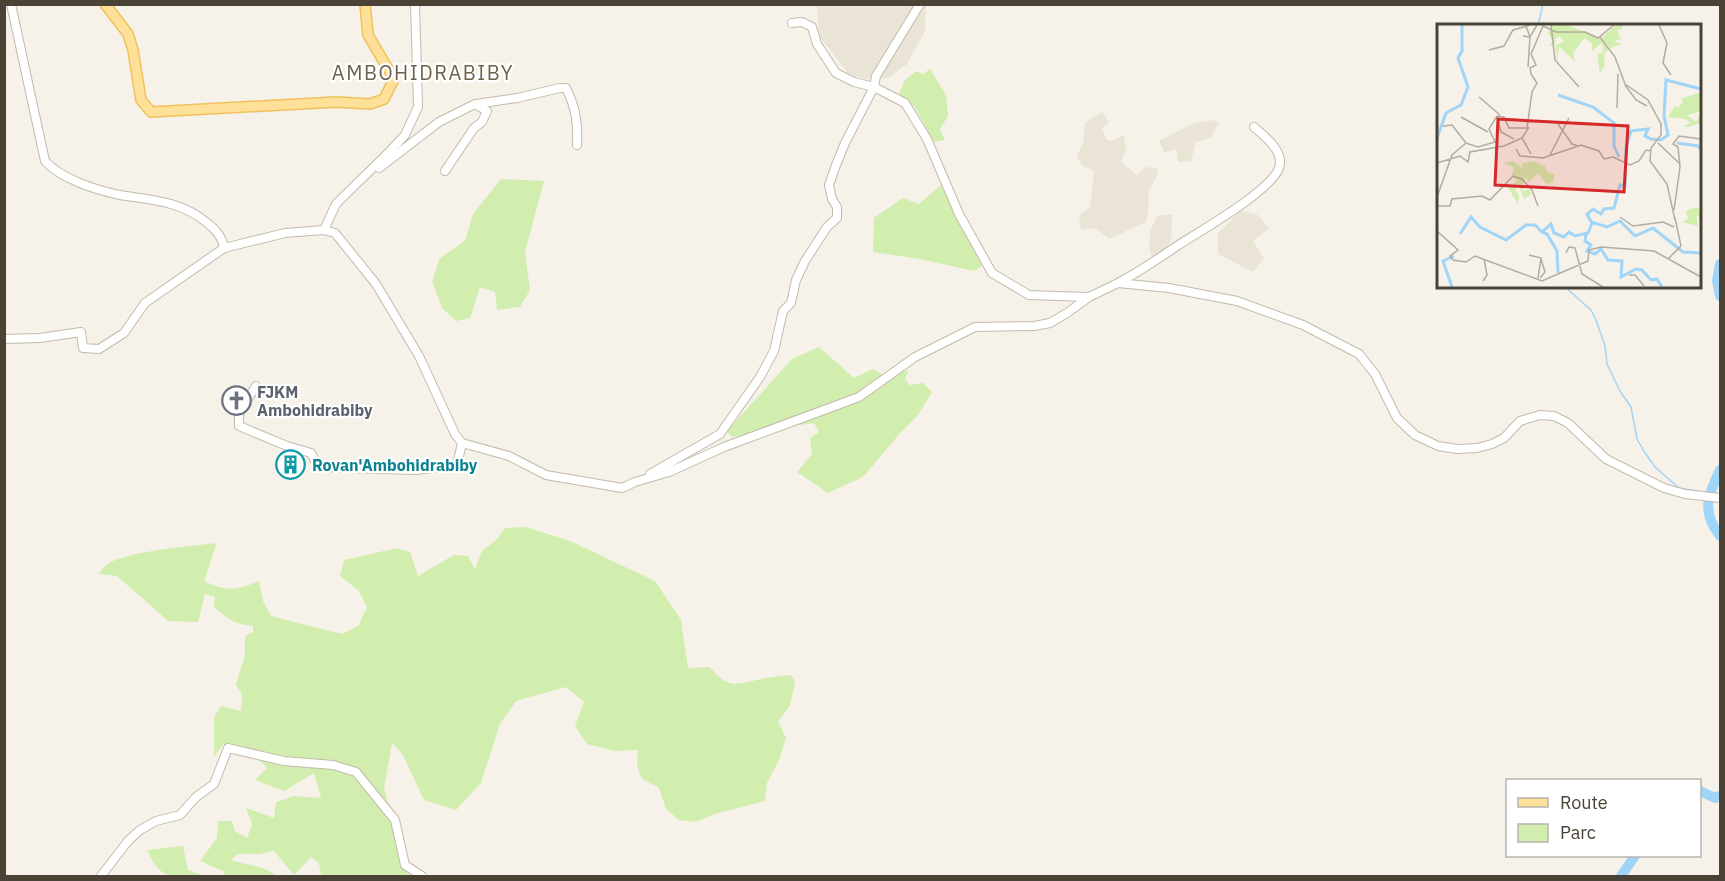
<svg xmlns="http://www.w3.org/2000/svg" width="1725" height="881" font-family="'IBM Plex Sans',sans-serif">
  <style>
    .residential { fill: #eae4d7 }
    .green { fill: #d2eeae }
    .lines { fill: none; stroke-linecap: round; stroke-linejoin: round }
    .stream { stroke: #a0d5f8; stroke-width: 1.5 }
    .river { stroke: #a0d5f8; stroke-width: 10 }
    .minor-casing { stroke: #c3baaa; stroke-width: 10 }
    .major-casing { stroke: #f0c15d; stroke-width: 12 }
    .minor { stroke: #fff; stroke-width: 8 }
    .major { stroke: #ffe099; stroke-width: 9 }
    .labels { text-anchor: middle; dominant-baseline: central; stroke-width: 4.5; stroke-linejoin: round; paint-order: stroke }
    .worship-label { font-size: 16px; font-weight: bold; fill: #5b616d; stroke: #fff; text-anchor: start }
    .culture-label { font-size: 16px; font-weight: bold; fill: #0d838f; stroke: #fff; text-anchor: start }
    .quarter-label { font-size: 20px; letter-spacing: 1.5px; fill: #6f604c; stroke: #fff }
    .inset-river { fill: none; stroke: #a0d5f8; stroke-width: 3 }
    .inset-road { fill: none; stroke: #b2aca1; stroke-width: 1.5 }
    .view { fill: #d62828; fill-opacity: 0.15; stroke: #d62828; stroke-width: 3 }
    .inset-edge { fill: none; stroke: #4b4236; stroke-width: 3 }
  </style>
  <rect width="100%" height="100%" fill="#f6f2e9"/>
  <g class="residential">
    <polygon points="817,5 926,5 925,31 907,64 888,78 866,79 849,74 819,36"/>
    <polygon points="1102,112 1109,122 1102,129 1106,139 1112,141 1124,135 1126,150 1121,162 1137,175 1145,167 1158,169 1157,176 1149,191 1148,213 1146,222 1109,239 1096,228 1081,230 1079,220 1081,213 1090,208 1094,171 1082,166 1077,157 1083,143 1085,123"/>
    <polygon points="1213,120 1219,122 1211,138 1196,142 1191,161 1178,162 1176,149 1164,152 1159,141 1194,123"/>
    <polygon points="1241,211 1258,215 1269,228 1253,241 1264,258 1253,272 1218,254 1218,233"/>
    <polygon points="1158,215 1172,215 1171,239 1165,253 1152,258 1149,247 1151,229"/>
  </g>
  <g class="green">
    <polygon points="930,69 946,95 948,116 940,129 945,140 934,142 915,107 899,94 905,80 916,71 923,74"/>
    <polygon points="501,179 544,181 525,252 530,290 520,307 497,310 495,292 480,287 470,318 456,321 442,308 432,281 440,258 465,241 473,214"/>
    <polygon points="941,185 982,266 974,271 920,259 873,252 874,218 903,198 919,204"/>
    <path d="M819,347L854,378L873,369L885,376L909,370L905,379L909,385L923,383L932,392L918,415L902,431L863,477L828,493L797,472L812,454L810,438L819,432L814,423C786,426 759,433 732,437L727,431L792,359Z"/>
    <path d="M526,527L570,541L655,581L681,620L688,668L710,667C728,690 736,684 761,679C771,677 781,676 791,675L795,682L790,706L778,721L786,738L779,760L767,783L765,801L718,813L696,822L679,820L666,809L659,788L642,779L637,766L638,750L615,751L587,744L575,726L584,702L566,687L516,701L500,724L481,783L456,810L424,800L403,755L392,743L384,789L409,876H321L319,863L311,857L294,875L274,851L259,854H238L231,860C245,865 267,866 276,876H222L225,872L200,861L217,838L218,821H232L235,831L247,838L252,824L246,808L274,818L276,802L294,796L321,798L314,773L284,791L255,780L267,768L248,749L224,743L214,757V717L221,706L241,711L242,695L236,684L245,655V636L253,632V626C236,625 226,618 214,607L215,597L205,594L198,622L168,621L117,576L99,574C101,571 102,568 105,566C122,551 193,546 217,543L204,581C227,592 236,590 259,581L263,601L271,616L342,634L358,626L367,607L359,591L340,576L344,560L397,548L410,552L418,576L454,555L468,556L475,569L482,551L496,540L505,528Z"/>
    <path d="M183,846L188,870L204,876C171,877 161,881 147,850Z"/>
  </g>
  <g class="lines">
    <g class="stream">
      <polyline points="1538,26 1543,4"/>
      <polyline points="1564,286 1591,310 1596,320 1605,346 1607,364 1620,391 1631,407 1637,439 1645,453 1656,468 1679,488 1702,492"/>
    </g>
    <g class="river">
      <polyline points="1720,264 1717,281 1720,296"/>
      <path d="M1720,470C1708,495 1701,512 1720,536"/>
      <polyline points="1700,791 1715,798 1720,796"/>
      <polyline points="1621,876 1635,856"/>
    </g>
    <defs>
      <g id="minor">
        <path d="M11,4L45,161C61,179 96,190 120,195C151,200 181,201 206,222C215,229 222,236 224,248"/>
        <polyline points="792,23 802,22 812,27 817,44 836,73 854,82 874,87 905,103 927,139 959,214 992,273 1029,295 1088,297"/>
        <path d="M476,104L517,98L560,88H566C576,108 578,123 577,145"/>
        <polyline points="379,168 439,122 475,104 487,111 482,122 474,128 445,171"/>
        <polyline points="324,230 336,204 390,151 405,135 418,107 415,4"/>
        <path d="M1118,283C1139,272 1158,259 1177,246C1200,231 1271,191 1279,168C1285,151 1264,136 1254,127"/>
        <polyline points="4,339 40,338 81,332 83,348 99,349 124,333 145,303 224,248 285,233 324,230 335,233 376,284 419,356 455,434 462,443 509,456 546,475 622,488 635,482 669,472 724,447 859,397 915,357 975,327 1034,326 1050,323 1067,313 1089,297 1118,283 1169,288 1237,301 1303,325 1359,354 1375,374 1397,418 1415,435 1438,446 1457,449 1477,448 1492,444 1504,438 1520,421 1540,415 1554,416 1568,423 1606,459 1664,488 1685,494 1720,498"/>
        <polyline points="256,386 239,413 239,426 287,446 311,453 318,467 416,470 457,465 462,443"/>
        <polyline points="650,474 720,434 760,377 774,351 783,311 791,303 796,280 805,261 827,227 837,218 837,207 832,199 829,185 836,165 845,143 874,87 876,76 920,4"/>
        <polyline points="101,876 128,841 140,830 156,821 180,815 196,797 214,784 228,748 284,761 333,765 356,772 395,820 405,865 422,876"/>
      </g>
      <polyline id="major" points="105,4 128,34 133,50 141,100 151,112 336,102 370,104 384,99 394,79 368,35 365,4"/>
    </defs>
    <use href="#minor" class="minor-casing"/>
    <use href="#major" class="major-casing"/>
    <use href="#minor" class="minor"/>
    <use href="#major" class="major"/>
  </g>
  <defs>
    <symbol id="church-ring" viewBox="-11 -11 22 22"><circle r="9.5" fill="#fff" stroke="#6b7280" stroke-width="1.5"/><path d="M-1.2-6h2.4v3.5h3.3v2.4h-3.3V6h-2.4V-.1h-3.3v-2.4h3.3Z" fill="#6b7280"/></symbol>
    <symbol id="building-ring" viewBox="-11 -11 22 22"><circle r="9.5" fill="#fff" stroke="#0f9aa8" stroke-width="1.5"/><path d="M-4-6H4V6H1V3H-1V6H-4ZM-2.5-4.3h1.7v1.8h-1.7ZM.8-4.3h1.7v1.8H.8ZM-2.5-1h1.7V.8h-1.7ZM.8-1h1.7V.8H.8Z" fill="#0f9aa8"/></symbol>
  </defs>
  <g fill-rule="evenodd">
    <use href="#church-ring" x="220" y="384" width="33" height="33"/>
    <use href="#building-ring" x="274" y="448" width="33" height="33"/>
  </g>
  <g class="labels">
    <g class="worship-label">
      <text x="257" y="392">FJKM<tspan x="257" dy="18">Ambohidrabiby</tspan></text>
    </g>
    <g class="culture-label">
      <text x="312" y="465">Rovan'Ambohidrabiby</text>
    </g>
    <g class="quarter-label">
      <text x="423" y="72">AMBOHIDRABIBY</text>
    </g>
  </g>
  <g transform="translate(1437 24)">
    <rect width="264" height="264" fill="#f6f2e9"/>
    <path d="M116,1H130L163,14L172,25L167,30L168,40L163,50L160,30L166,28L165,19L155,27V19L147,14L136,29L138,38L122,22L120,38L119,21L127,18L123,12L118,15V20L111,23L116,17L111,9ZM179,1H185V5L180,6L184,15L177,17L185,20L173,24L165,14ZM264,68V87L250,91L259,98L264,89V99L251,103L246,102L254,99L248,95L231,93L238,82L241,84L246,78L244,75ZM76,137L85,144V139L97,137L108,142L110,148L118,150L116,158L109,160L101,149L92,158L88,153L85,168L91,165L95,169L87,175L82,161L76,160L82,172L81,180L69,160L74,162L80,156L74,153L77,144L67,139ZM256,184H262L264,188V195L259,190L261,202L245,198L251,195L249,187Z" fill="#d2eeae"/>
    <path class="inset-river" d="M121,71L156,83L177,99V122L182,133M0,114L9,89L24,81L31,63L21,34L25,27V1M240,119L261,122L264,126M154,198L170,203L183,197L198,212L216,204L246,228L264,229M105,208L110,210L120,227L121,249M23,210L34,193L43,203L69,216L89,201H98L105,208L114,200L117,209L127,213L132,208L138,212L151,209L155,199L150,190L156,185L164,190L167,185L177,184L183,161L188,162L189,123L194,107L211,105L208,112L214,115L224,116L231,111L227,92L229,56L264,65M149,210L148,217L154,221L150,227L158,230L164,225L171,236L185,237L184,253L199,245L205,246L214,256L220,255L225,263M15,263L6,237L17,232"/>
    <path class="inset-road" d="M114,1L118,36L142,63M222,1L230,19L226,39L234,51M89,2L93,13L91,43M86,12L93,13L100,1M163,13L178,33L188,60L211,76L224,100V111L214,124L213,137L230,160L238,196M52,26L67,22L76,6L93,1M188,61L199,76L210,82M42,73L63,91M180,84L181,50M60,92L64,108L77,115M24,93L51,108M121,100L135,120L141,122M6,102L15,101L29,119M85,114L94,130M221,119L243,140M79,125L83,132L106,134L144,121L162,127L167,135L176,133L193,141L202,137L209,126L214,127M113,131L132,94M0,139L23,132L31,138L33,128L67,122L85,114L92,103M0,173L15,131L29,119L41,123L58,118L52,105L60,92L67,93L72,104H90L95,68L100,59L94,50L93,44L99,41L94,30L106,2L119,8H148L161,14L177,1M0,182H13L15,175L45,172L53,176L76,152L85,155L95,166L101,182M237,186L243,143L241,123L236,120L242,112L264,115M183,193L196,202L226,198L237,203M0,207L21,226L13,232L16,236L29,238L38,232L105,257L151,237L152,226L164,223L217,227L264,253M129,229L132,223L138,224L145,250L166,263M92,231L104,234L101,254M231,235L244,222L238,194M192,251H198L207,262M103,254L108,248L104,235M46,257L50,251L47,235"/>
    <path class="view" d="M61,95L191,102L187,168L58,161Z"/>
    <rect width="264" height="264" class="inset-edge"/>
  </g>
  <rect width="1725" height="881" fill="none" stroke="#4b4236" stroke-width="12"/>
  <rect x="1506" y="779" width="195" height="78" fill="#ffffff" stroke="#b7b3af" stroke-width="1.5"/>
  <rect x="1518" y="798" width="30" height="9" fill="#ffe099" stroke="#b7b3af" stroke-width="1.5"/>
  <text x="1560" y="809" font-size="18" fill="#4b4236">Route</text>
  <rect x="1518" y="824" width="30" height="18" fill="#d2eeae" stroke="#b7b3af" stroke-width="1.5"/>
  <text x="1560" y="839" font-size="18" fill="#4b4236">Parc</text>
</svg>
